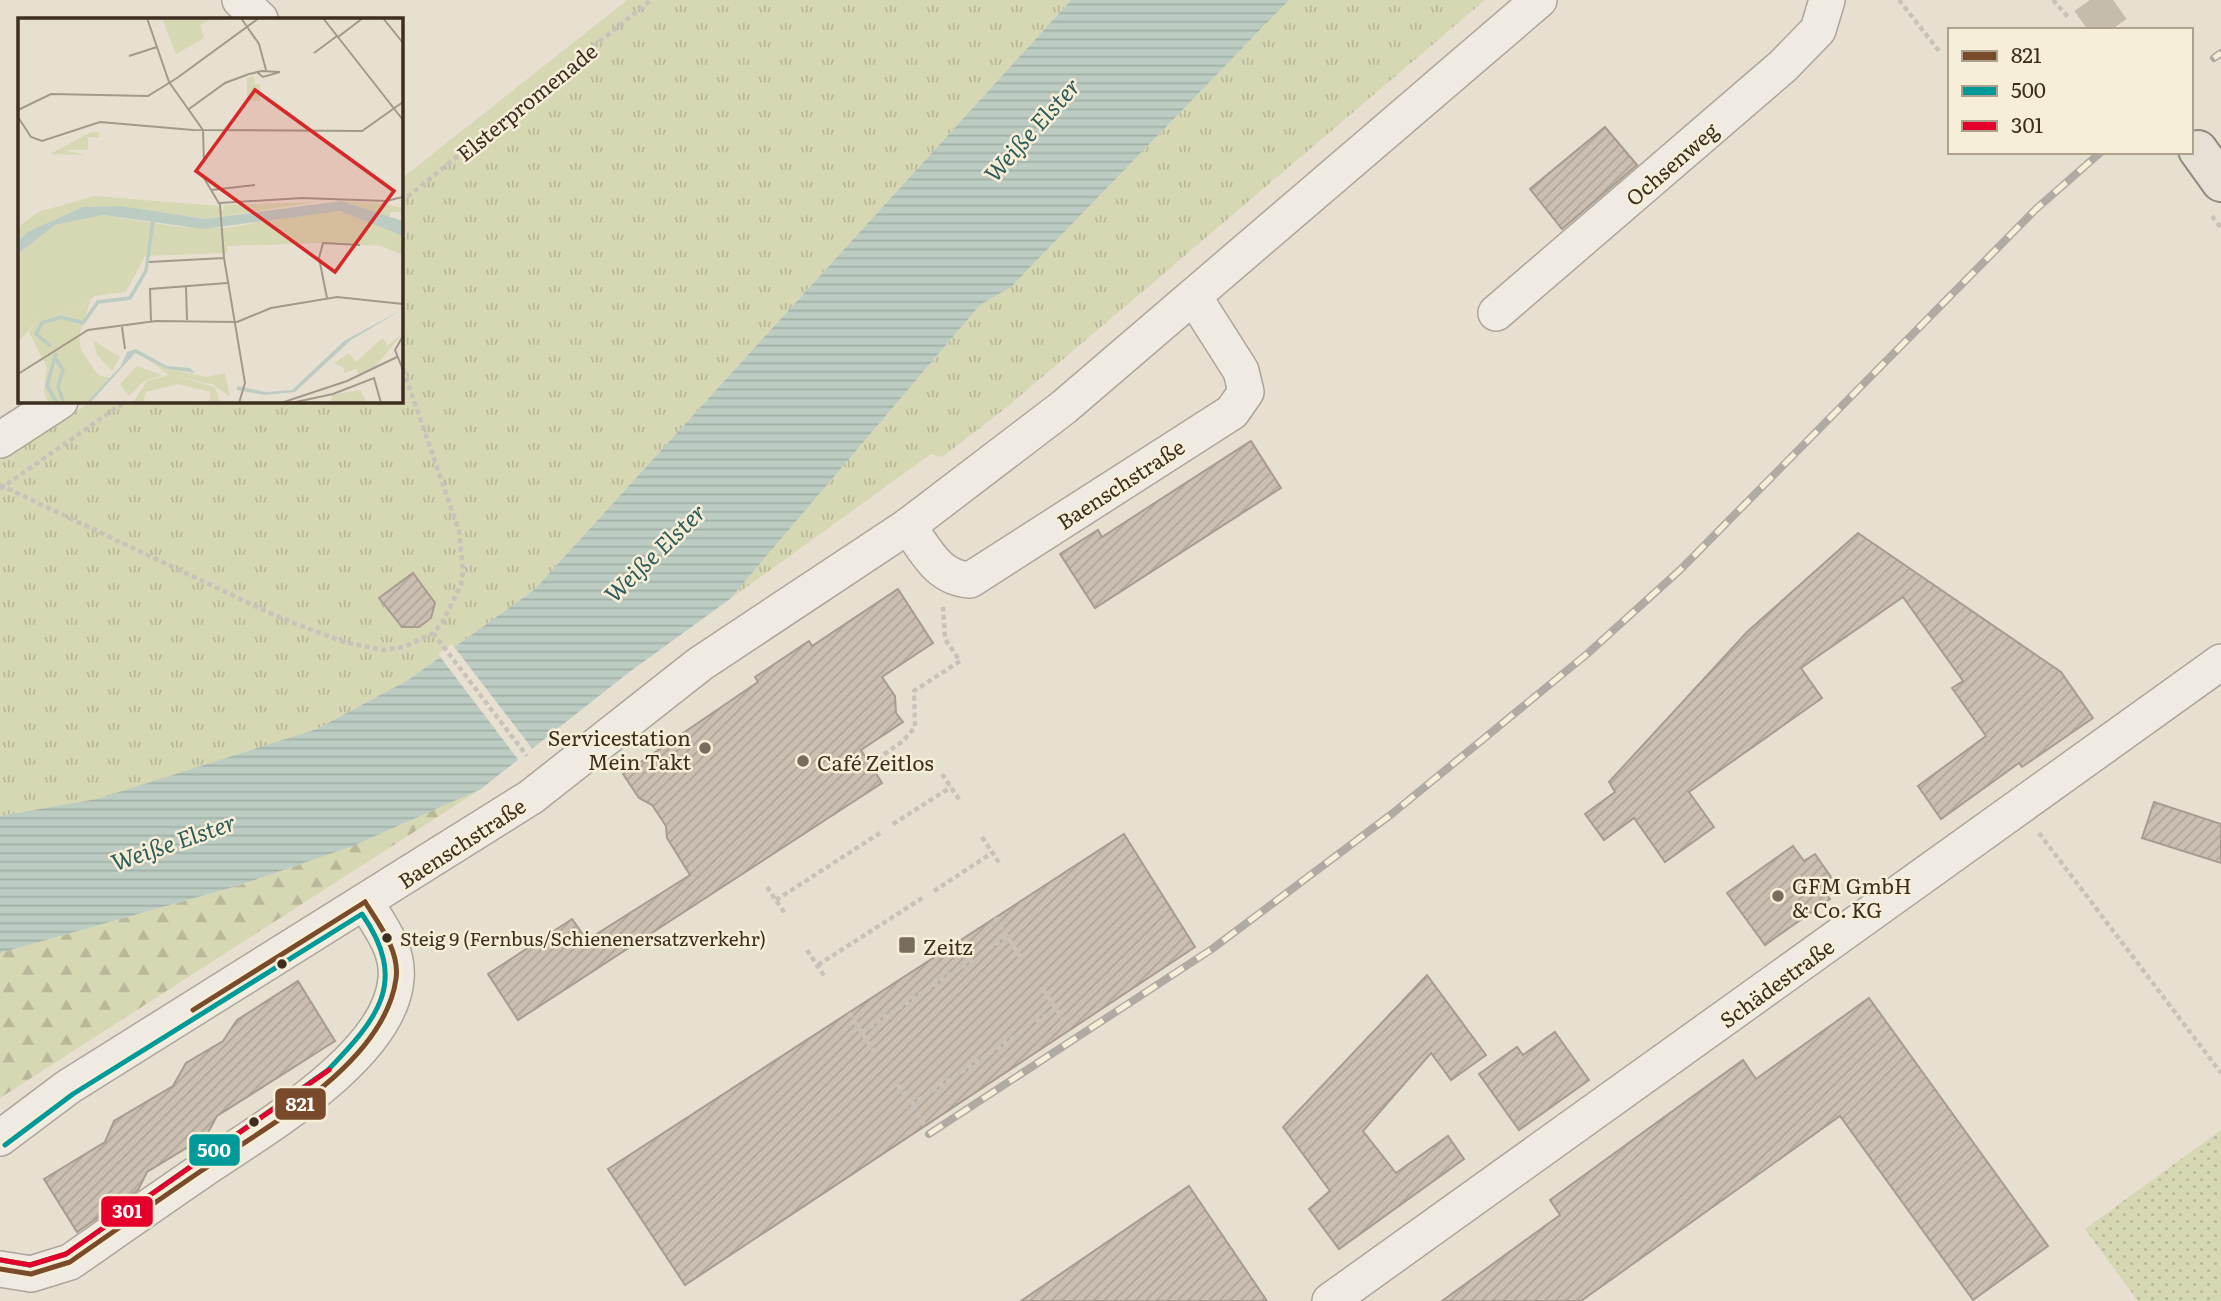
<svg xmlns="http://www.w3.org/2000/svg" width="2221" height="1301" font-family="Literata,serif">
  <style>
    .grass { fill: url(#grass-tufts) }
    .forest { fill: url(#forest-firs) }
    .park { fill: url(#park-dots) }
    .water { fill: url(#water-rules) }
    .pier { fill: #e7e0d1 }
    .building { fill: url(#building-hatch); stroke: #a89c90; stroke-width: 2 }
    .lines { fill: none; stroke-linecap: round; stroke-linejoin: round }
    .major-tunnel { stroke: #c5bcae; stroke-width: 38; stroke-dasharray: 38 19; stroke-linecap: butt }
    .minor-casing { stroke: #ada599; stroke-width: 38 }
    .major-casing { stroke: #928b80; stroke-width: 42 }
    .path { stroke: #c8c2b9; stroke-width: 4.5; stroke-dasharray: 5 3.5; stroke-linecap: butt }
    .minor { stroke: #efebe3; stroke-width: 35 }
    .major { stroke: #e6e1d4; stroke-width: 38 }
    .rail-casing { stroke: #afaaa2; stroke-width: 8 }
    .rail { stroke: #f7eed8; stroke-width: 5; stroke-dasharray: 16; stroke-linecap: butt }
    .bus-1-casing { stroke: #f7eed8; stroke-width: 10 }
    .bus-2-casing { stroke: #f7eed8; stroke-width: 10 }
    .bus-3-casing { stroke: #f7eed8; stroke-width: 10 }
    .bus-1 { stroke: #7a4b2a; stroke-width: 5 }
    .bus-2 { stroke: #009a9b; stroke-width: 5 }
    .bus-3 { stroke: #e4002b; stroke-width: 5 }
    .poi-dot { fill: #786c5e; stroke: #f7eed8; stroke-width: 2.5 }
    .bus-dot { fill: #3d2e20; stroke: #f7eed8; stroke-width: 2.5 }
    .labels { text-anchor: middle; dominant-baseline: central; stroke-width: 5; stroke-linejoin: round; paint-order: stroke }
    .bus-label { font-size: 19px; fill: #3d2e20; stroke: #f7eed8; text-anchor: start }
    .street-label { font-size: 21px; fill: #3d2e20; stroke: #f7eed8 }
    .poi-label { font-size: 21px; fill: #3d2e20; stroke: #f7eed8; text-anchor: start }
    .water-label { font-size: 23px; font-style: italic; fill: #2f5d5a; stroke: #f7eed8 }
    .inset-river { fill: none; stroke: #bcccc2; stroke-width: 3.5 }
    .inset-road { fill: none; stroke: #a3998a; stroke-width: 2 }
    .view { fill: #d62828; fill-opacity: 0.15; stroke: #d62828; stroke-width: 3.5 }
    .inset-edge { fill: none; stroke: #3d2e20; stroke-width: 3.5 }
    .line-badge { stroke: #f7eed8; stroke-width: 2.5 }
    .badge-label { font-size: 19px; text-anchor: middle; font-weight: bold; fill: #fff }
  </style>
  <defs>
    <pattern id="grass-tufts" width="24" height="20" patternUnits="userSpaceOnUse" patternTransform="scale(1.75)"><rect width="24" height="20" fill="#d6d7b3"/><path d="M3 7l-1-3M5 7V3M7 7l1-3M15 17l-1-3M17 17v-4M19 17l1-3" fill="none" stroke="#b9b99a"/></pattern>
    <pattern id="forest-firs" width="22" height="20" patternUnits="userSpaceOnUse" patternTransform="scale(1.75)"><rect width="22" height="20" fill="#d6d7b3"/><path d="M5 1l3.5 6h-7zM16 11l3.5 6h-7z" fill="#b9b99a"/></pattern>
    <pattern id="park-dots" width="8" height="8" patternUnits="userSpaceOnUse" patternTransform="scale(1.75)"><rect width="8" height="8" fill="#d6d7b3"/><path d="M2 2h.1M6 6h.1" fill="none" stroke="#b9b99a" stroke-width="1.8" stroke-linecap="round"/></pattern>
    <pattern id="water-rules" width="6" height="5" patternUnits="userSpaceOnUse" patternTransform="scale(1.75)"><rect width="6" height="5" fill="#bcccc2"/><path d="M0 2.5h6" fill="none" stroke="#a2b0a6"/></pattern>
    <pattern id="building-hatch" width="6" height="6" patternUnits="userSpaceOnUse" patternTransform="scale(1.75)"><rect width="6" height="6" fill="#cbbfb2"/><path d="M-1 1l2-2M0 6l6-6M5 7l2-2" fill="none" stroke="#afa499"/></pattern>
  </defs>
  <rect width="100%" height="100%" fill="#e7e0d1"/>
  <g class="grass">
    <polygon points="627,0 1071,0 534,590 408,680 317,729 97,800 0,816 0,460 92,401 401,401 401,179"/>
    <polygon points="1289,0 1485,0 1007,407 942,457 931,454 730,599 980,305 1011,287"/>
  </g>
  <polygon class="forest" points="481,789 0,1098 0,953 237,886 353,846"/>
  <polygon class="park" points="2221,1130 2221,1301 2138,1301 2085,1229"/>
  <polygon class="water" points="1071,0 1289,0 1011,287 980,305 730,599 628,673 481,789 353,846 237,886 0,953 0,816 97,799 317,729 408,680 534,590"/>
  <polygon class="pier" points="452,644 534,751 520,762 438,654"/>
  <g class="building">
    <polygon points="1605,127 1637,165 1562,229 1530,189"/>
    <polygon points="1251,441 1281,488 1095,608 1060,554 1098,530 1102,537"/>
    <polygon points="1858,533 2061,672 2093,718 2022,767 2019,763 1941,819 1918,786 1986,736 1952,688 1963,681 1903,597 1801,668 1822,698 1689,792 1714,827 1665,862 1634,818 1604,840 1585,814 1615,792 1609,782 1747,632"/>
    <polygon points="413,573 435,603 431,618 419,627 402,627 379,598"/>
    <polygon points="898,589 933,643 882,677 895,696 896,713 903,722 861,750 882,783 518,1020 488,974 572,919 587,940 690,875 667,838 666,826 652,805 639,798 623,774 758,682 755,677 809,641 812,646"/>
    <polygon points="2154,802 2221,824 2221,863 2142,838"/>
    <polygon points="1124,834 1195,947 685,1285 608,1169"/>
    <polygon points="1793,846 1804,861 1815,854 1831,877 1820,886 1830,899 1765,945 1727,893"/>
    <polygon points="1427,975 1486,1055 1451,1080 1431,1053 1363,1131 1396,1173 1448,1136 1464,1159 1339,1249 1309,1209 1330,1191 1283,1127"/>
    <polygon points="298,981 335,1041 217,1116 206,1136 147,1172 138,1190 77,1232 44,1179 105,1142 114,1121 173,1086 186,1063 223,1041 237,1020"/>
    <polygon points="1869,998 2048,1246 1973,1300 1840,1116 1581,1301 1442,1301 1560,1215 1550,1200 1743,1060 1756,1079"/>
    <polygon points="1555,1032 1589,1080 1519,1130 1479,1074 1517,1047 1523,1055"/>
    <polygon points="1189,1186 1267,1301 1021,1301"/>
  </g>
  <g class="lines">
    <polyline class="major-tunnel" points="2090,0 2111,30"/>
    <defs>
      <g id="minor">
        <polyline points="240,0 260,19"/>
        <polyline points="1496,313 1783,66 1818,30 1827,0"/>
        <polyline points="0,440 60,401"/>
        <path d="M908,526C926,550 937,578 970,580L1232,412L1246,392L1241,371L1194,297"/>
        <polyline points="0,1138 68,1087 531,797 700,664 908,526 1064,407 1539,0"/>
        <path d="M0,1269L31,1274L70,1262C113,1232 157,1201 201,1171C259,1131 390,1057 396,979C399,950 380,926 365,902"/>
        <polyline points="1330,1301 2221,662"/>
      </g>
      <polyline id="major" points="2198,150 2221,182"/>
    </defs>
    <use href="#minor" class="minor-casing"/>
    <use href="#major" class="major-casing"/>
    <g class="path">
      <polyline points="1899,0 1939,51"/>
      <polyline points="2053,0 2069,18"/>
      <polyline points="401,202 651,0"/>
      <polyline points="2212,216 2221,228"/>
      <polyline points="0,485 276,616 344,642 383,650 404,647 433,633 442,623 461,585 463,571 459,531 401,363"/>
      <polyline points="0,489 126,401"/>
      <polyline points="433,633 527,756"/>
      <polyline points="870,764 903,741 915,727 914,691 960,661 945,639 943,607"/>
      <polyline points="942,774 961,802"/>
      <polyline points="893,824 951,787"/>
      <polyline points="2039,833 2221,1073"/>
      <polyline points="982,837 1000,864"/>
      <polyline points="767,887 786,915"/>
      <polyline points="934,891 992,853"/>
      <polyline points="776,900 880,833"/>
      <polyline points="995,918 1020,956"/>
      <polyline points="988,949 1007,937"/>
      <polyline points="807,950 825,977"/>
      <polyline points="818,965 924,897"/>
      <polyline points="1043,989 1070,1030"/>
      <polyline points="849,1013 874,1051"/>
      <polyline points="1036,1022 1056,1009"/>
      <polyline points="862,1032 974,959"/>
      <polyline points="898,1085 925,1126"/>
      <polyline points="911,1105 1022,1032"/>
    </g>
    <use href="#minor" class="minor"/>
    <use href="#major" class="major"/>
    <defs>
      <g id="rail">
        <polyline points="2214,58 2221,53"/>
        <polyline points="929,1134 1212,949 1393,813 1587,654 1680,570 2036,209 2101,152"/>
      </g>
    </defs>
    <use href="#rail" class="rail-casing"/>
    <use href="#rail" class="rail"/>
    <defs>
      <g id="bus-1">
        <polyline points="193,1010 365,902"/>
        <path d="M0,1269L31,1274L70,1262C113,1232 157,1201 201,1171C266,1127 384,1064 396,979C400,951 379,924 365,902"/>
      </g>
      <path id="bus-2" d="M1,1260L30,1265L66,1254L328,1070C378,1018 409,982 362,914L73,1094L5,1145"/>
      <polyline id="bus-3" points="1,1260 30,1265 66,1254 329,1070"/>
    </defs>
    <use href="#bus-1" class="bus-1-casing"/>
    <use href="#bus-2" class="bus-2-casing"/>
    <use href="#bus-3" class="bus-3-casing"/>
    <use href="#bus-1" class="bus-1"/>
    <use href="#bus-2" class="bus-2"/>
    <use href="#bus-3" class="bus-3"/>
  </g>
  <g class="poi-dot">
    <circle cx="705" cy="748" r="7"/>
    <circle cx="803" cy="761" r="7"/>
    <circle cx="1778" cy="896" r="7"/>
    <rect x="898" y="936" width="18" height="18" rx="3.5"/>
  </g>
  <g class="bus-dot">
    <circle cx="387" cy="938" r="6"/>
    <circle cx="282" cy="964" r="6"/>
    <circle cx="254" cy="1122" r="6"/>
  </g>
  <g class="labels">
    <g class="bus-label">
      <text x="400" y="938">Steig 9 (Fernbus/Schienenersatzverkehr)</text>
    </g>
    <g class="street-label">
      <text transform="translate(526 101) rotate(-39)">Elsterpromenade</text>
      <text transform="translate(1671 163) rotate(-41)">Ochsenweg</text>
      <text transform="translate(1120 483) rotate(-33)">Baenschstraße</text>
      <text transform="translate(461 842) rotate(-33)">Baenschstraße</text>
      <text transform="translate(1776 982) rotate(-36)">Schädestraße</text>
    </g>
    <g class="poi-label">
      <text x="691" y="736" text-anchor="end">Servicestation<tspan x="691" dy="24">Mein Takt</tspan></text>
      <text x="817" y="761">Café Zeitlos</text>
      <text x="1792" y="884">GFM GmbH<tspan x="1792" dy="24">&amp; Co. KG</tspan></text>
      <text x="923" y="945">Zeitz</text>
    </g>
    <g class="water-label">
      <text transform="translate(1031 129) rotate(-48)">Weiße Elster</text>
      <text transform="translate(654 552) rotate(-44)">Weiße Elster</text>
      <text transform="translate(173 841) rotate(-19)">Weiße Elster</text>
    </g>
  </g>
  <g transform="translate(18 18)">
    <rect width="385" height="385" fill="#e7e0d1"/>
    <path d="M73,114H81V120L70,119V132H46L67,137L32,136ZM77,178L200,188L205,193L206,187L298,184L187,201L103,188L65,189L9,214L0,223V209L20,194ZM310,193L330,194L385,218V237L363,228L304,225L209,228V235L127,238L108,274L77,278L59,292L24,296L0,325V236L37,207L85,197L161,209L208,210ZM385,315L357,349L341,356L338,351L326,355V350L316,345L331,335L338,344L362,322L366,321L369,328ZM129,341L149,351L189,359L207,355L212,379L196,367L154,357L197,369L202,385H191L192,374L160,366L128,374L125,385H115L129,363L151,357ZM342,372L349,385H315L313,377Z" fill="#d6d7b3"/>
    <path d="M323,183L368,186L385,190V194H372V199Z" fill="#d6d7b3"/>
    <path d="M236,58L237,66H242V83H229V60ZM73,282L61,318L63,332L80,357L92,360L68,385H30L26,374L29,350L11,314L24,295L59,292ZM75,322L102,339L94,353L79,337ZM119,348L144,357L125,364L111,378L102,366Z" fill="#d6d7b3"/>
    <path d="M144,0H195L182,7L186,20L158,36Z" fill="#d6d7b3"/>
    <path d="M323,183L385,203V218L322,193L186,211L85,197L37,207L0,236V223L9,214L65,189L103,188L187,201ZM385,291L333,322L277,374L247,377L219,372V368L248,374L274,372L326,323ZM118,331L149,348L172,350L177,355L149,351L117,335L72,385H68L103,348L109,334Z" fill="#bcccc2"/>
    <path class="inset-river" d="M33,328L18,316L24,305L43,299L65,305L80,284L112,280L128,253L135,202M38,335L29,368L39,385M38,341L45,352L40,369L46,385"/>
    <path class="inset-road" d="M129,0L151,64M223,0L241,26L248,52M305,0L385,102M365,0L385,25M320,19L345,0M296,35L319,18M111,38L139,29M159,60L241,0M151,64L185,112L186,145M171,91L207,65L231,56L236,55L239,54L244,53L262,54L245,59L239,54M0,92L33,76L130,78L159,60M0,99L13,119L24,123L82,104L175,112L344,113L385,84M186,160L202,187L206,240L227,365L221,385M193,172L237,167M201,185L284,180L368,183L385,179M131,244L206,240M168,269L169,302M309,280L301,240L305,225L342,227M133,303L132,271L209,265M219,304L253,290L319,279L385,286M104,309L107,331M385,318L377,332L385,352M0,356L70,312L138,303L219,304M263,385L329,363L379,339M273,385L315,376L356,360L363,385"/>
    <path class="view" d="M237,72L376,173L317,254L178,153Z"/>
    <rect width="385" height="385" class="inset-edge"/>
  </g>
  <g class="line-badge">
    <rect x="274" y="1087" width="53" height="34" rx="7" fill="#7a4b2a"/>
    <rect x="188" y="1133" width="53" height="34" rx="7" fill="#009a9b"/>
    <rect x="100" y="1195" width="54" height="33" rx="7" fill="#e4002b"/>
  </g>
  <g class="badge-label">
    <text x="300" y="1111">821</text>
    <text x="214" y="1157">500</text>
    <text x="127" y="1218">301</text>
  </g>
  <rect x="1948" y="28" width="245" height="126" fill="#f7eed8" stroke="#ada18e" stroke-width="2"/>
  <rect x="1962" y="51" width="35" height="10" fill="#7a4b2a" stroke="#ada18e" stroke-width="2"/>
  <text x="2011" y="63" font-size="21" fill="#3d2e20">821</text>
  <rect x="1962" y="86" width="35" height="10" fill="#009a9b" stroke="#ada18e" stroke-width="2"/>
  <text x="2011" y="98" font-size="21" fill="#3d2e20">500</text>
  <rect x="1962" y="121" width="35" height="10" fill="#e4002b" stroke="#ada18e" stroke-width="2"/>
  <text x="2011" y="133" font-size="21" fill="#3d2e20">301</text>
</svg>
